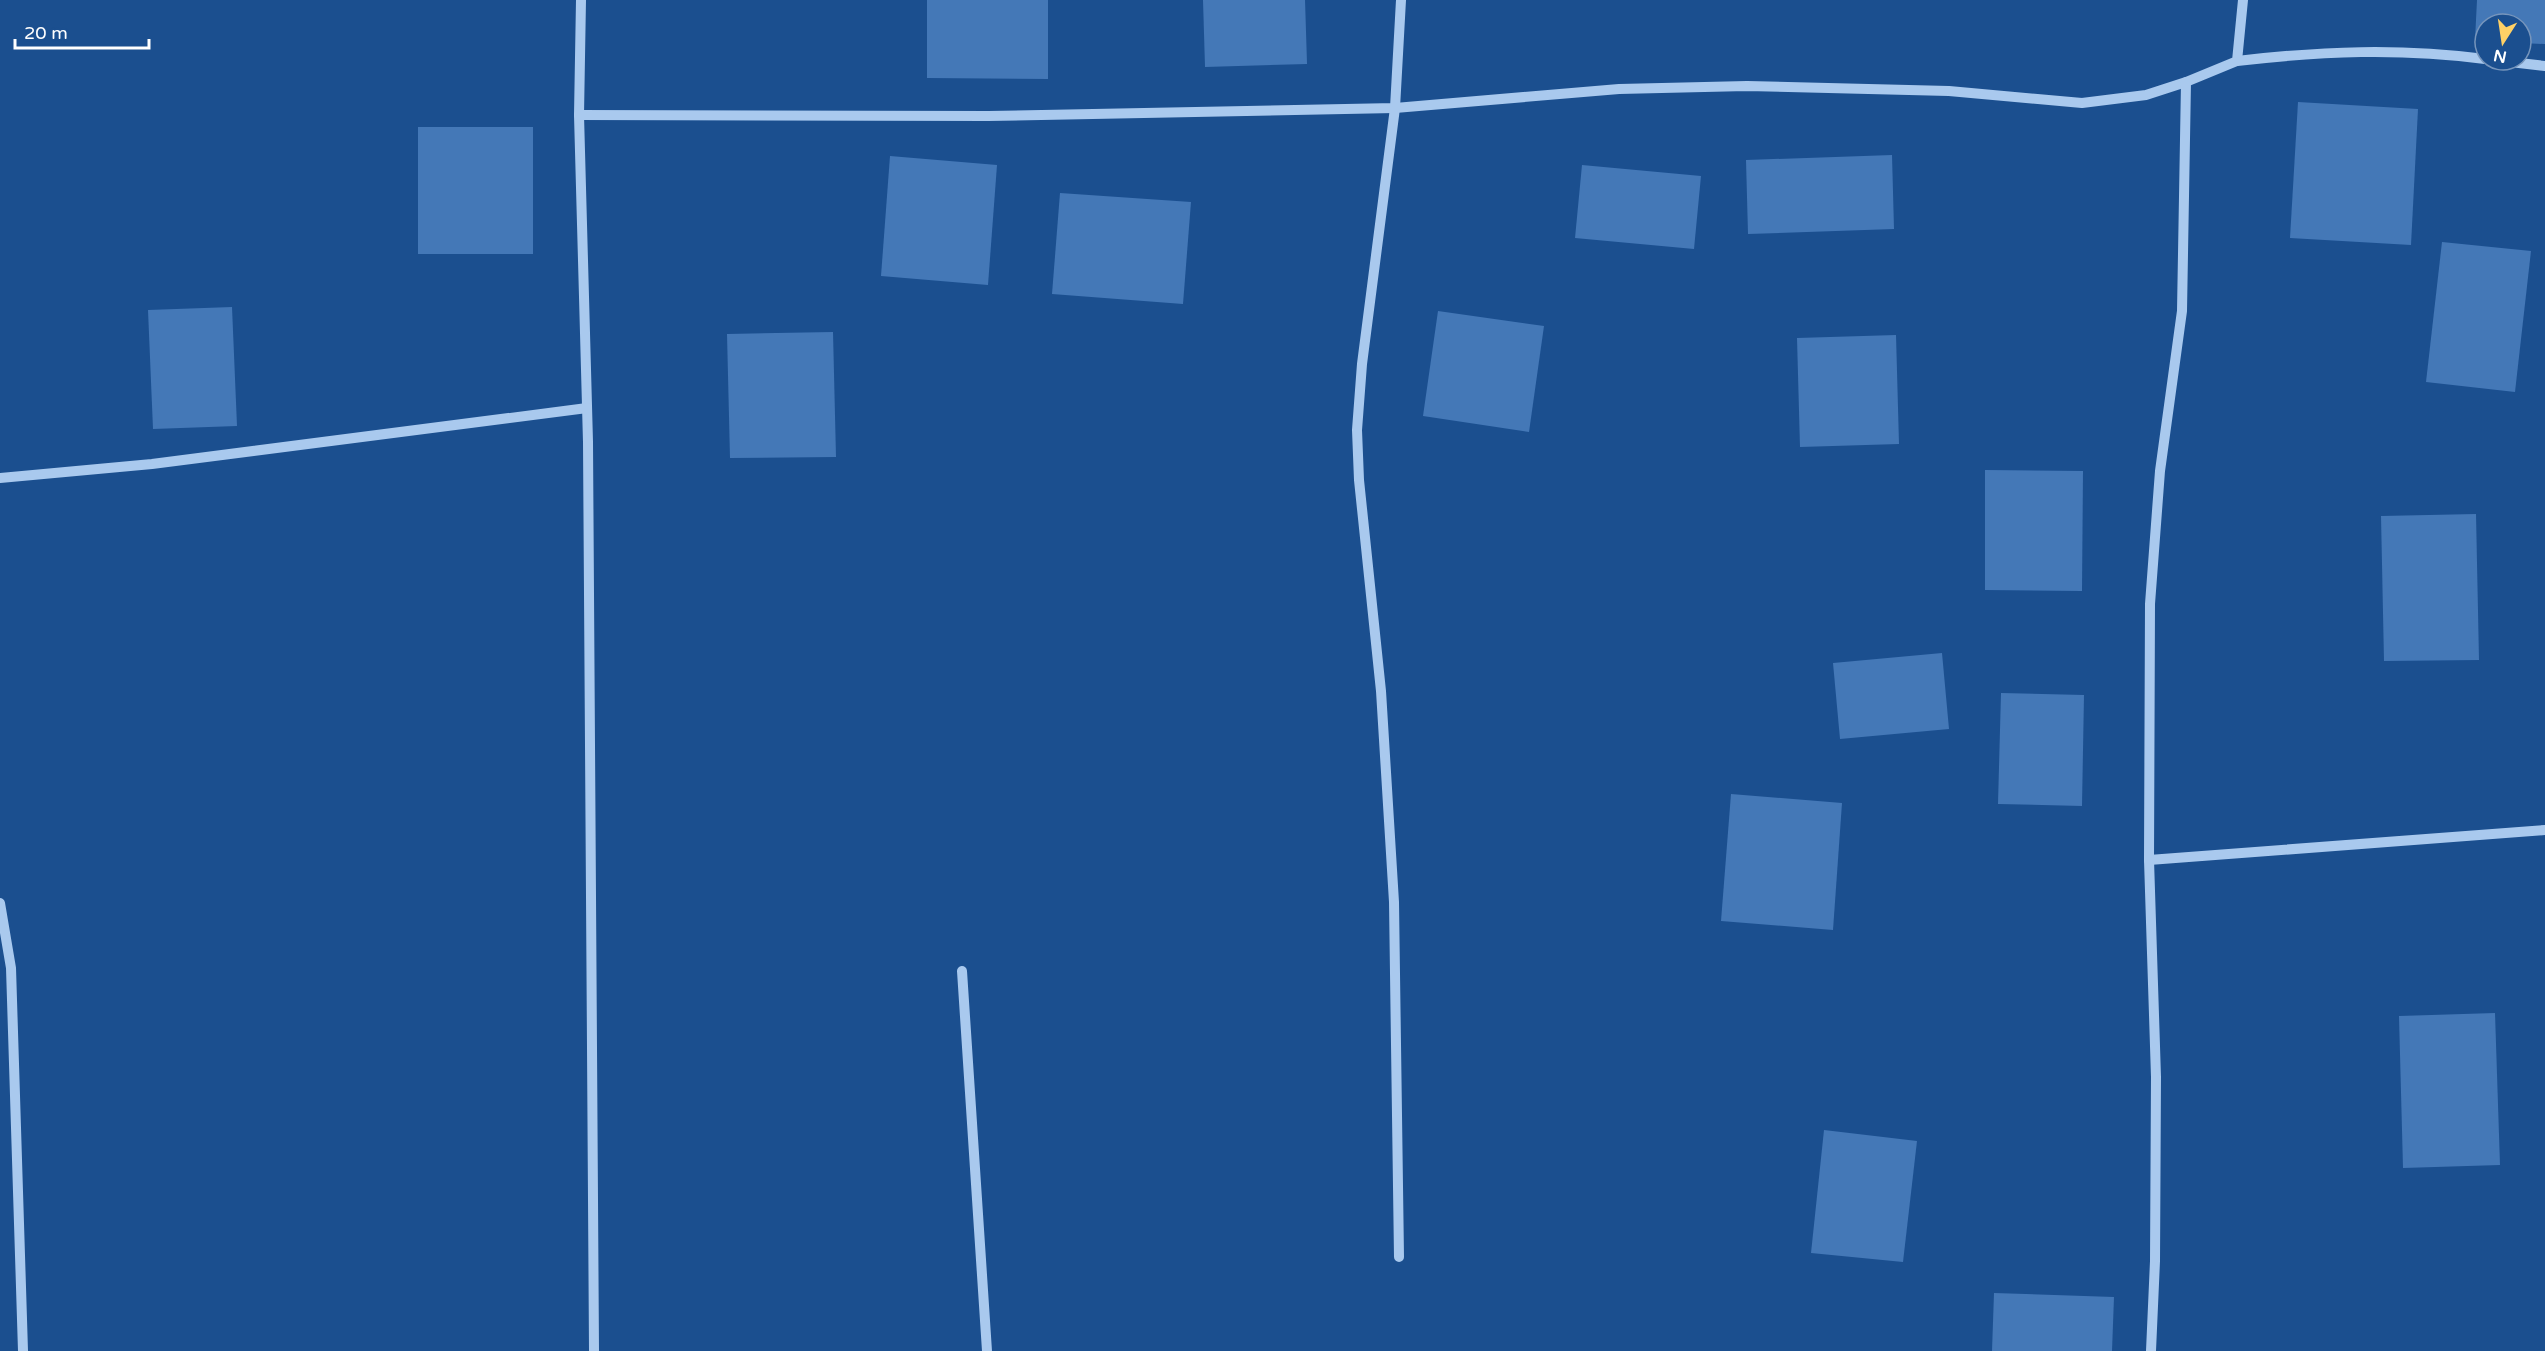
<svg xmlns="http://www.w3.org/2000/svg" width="2545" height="1351" font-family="'Varela Round',sans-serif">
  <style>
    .building { fill: #4478b7 }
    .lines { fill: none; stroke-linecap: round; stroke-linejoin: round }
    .minor { stroke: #a9c9ee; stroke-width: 10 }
  </style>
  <rect width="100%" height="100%" fill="#1b4f8f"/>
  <g class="building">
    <polygon points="927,0 1048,0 1048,79 927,78"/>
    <polygon points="1203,0 1305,0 1307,64 1205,67"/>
    <polygon points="2477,0 2545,0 2545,44 2521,43 2521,24 2485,24 2485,40 2475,40"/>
    <polygon points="2298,102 2418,109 2411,245 2290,238"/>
    <rect x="418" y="127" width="115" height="127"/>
    <polygon points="1892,155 1894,229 1748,234 1746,160"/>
    <polygon points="890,156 997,165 988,285 881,276"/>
    <polygon points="1582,165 1701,176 1694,249 1575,238"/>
    <polygon points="1060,193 1191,202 1183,304 1052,294"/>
    <polygon points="2442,242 2531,251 2515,392 2426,382"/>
    <polygon points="232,307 237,426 153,429 148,310"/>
    <polygon points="1438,311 1544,326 1529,432 1423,416"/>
    <polygon points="833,332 836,457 730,458 727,334"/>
    <polygon points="1896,335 1899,444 1800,447 1797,338"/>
    <polygon points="1985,470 2083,471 2082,591 1985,590"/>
    <polygon points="2476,514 2479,660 2384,661 2381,516"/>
    <polygon points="1942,653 1949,729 1840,739 1833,663"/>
    <polygon points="2001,693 2084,695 2082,806 1998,804"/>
    <polygon points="1731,794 1842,803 1833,930 1721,921"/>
    <polygon points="2495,1013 2500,1165 2403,1168 2399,1016"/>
    <polygon points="1824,1130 1917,1141 1903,1262 1811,1253"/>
    <polygon points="1994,1293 2114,1297 2112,1351 1992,1351"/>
  </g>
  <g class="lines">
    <g class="minor">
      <polyline points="581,0 579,115 588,442 594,1351"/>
      <polyline points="2493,60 2545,66"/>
      <path d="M2237,61C2323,51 2399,48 2485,59"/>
      <polyline points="579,115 988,116 1395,108 1619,89 1747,86 1949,91 2082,103 2146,95 2186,82"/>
      <polyline points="0,478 152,464 587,408"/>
      <polyline points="2149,860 2545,830"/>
      <polyline points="0,903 11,968 23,1351"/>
      <polyline points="962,971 987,1351"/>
      <polyline points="1399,1257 1394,902 1381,691 1359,480 1357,430 1362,364 1395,108 1401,0"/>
      <polyline points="2151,1351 2155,1261 2156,1077 2149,860 2150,604 2160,471 2182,311 2186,82 2237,61 2243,0"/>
    </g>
  </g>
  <g transform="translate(2503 42) rotate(192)"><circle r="28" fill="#1b4f8f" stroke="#7695bc" stroke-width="1.5"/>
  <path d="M0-4.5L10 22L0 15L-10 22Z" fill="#ffd166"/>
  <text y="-9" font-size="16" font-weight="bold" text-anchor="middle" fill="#ffffff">N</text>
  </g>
  <path d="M15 39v9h134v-9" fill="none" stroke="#ffffff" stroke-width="3"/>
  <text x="24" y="39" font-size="18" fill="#ffffff" stroke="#1b4f8f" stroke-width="4.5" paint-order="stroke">20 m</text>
</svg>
